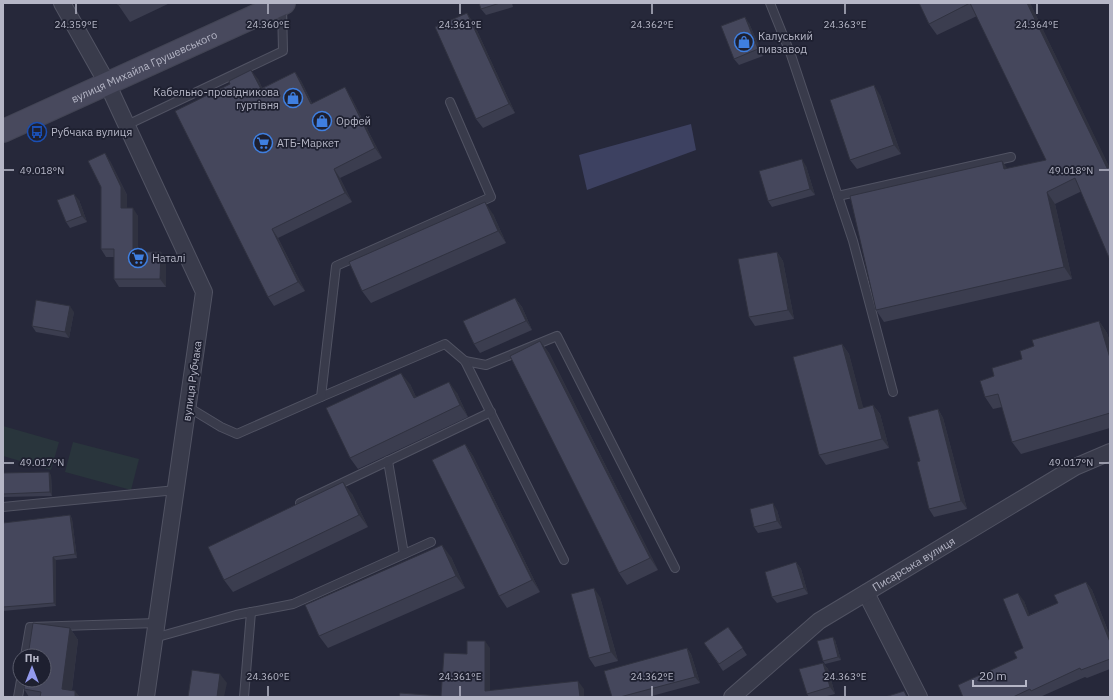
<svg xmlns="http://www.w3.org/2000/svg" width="1113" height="700" font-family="'IBM Plex Sans',sans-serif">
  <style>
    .green { fill: #29353c }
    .water { fill: #3d4161 }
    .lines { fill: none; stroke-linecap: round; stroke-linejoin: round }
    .lane-casing { stroke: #515363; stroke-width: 10 }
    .street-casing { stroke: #515363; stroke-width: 18 }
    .secondary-casing { stroke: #424454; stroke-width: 24 }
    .lane { stroke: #393b4b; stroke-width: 8 }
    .street { stroke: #393b4b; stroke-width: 16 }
    .secondary { stroke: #48495d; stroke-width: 22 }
    .wall { fill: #3b3d4f }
    .shaded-wall { fill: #303240 }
    .building { fill: #45475c; stroke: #303240 }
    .ticks { fill: none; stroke: #b5b6c6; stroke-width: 1.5 }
    .labels { text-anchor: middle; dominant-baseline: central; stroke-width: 3.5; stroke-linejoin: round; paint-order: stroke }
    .poi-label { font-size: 11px; fill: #b5b6c6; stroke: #1e2030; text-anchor: start }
    .street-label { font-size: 11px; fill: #b5b6c6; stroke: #1e2030 }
    .ticks-label { font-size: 10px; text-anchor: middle; fill: #b5b6c6; stroke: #1e2030; stroke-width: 3.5; stroke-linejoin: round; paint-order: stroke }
  </style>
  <rect width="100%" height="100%" fill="#26283a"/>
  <g class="green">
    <polygon points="3,426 59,442 51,470 3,456"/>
    <polygon points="73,442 139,459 131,490 65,472"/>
  </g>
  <polygon class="water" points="691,124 696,150 587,190 579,155"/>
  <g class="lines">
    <defs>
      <g id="lane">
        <polyline points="770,3 791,55 853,241 893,392"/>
        <polyline points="127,125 283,51 282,6"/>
        <polyline points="838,196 1011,157"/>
        <polyline points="465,361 486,365 557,336 675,568"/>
        <polyline points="321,397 445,344 465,361 564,560"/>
        <polyline points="188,407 221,427 237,434 321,397 336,266 491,197 450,102"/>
        <polyline points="388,461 404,554"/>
        <polyline points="300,503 491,412"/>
        <polyline points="3,507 176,490"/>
        <polyline points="154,638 236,615 293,604 431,542"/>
        <polyline points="25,656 30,627 157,623"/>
        <polyline points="18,697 21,680"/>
        <polyline points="244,697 251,612"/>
      </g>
      <g id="street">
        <polyline points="62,3 107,83 204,292 146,697"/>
        <polyline points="866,593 919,697"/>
        <path id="s1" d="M732,697L819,621L1075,467L1110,452"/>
      </g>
      <g id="secondary">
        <path id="s2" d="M3,131L284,3"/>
      </g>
    </defs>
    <use href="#lane" class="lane-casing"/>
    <use href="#street" class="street-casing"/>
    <use href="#secondary" class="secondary-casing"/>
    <use href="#lane" class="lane"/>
    <use href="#street" class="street"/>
    <use href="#secondary" class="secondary"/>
  </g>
  <g class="wall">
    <polygon points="117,3 170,3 130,22"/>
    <polygon points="479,3 512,3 513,7 486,15 481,9"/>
    <polygon points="919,3 1030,3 1109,167 1080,192 1055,204 1072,279 884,322 876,310 1008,169 1046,160 977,16 937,35 929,24"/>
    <polygon points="473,22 515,113 483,128 476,119"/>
    <polygon points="749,23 763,56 739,65 734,59"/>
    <polygon points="295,72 301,81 312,103 351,97 382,158 340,178 352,202 278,238 305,291 274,306 268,297 258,79 262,88"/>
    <polygon points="880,95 901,154 857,169 850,160"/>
    <polygon points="110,161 127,195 127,208 138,216 138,252 166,259 166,287 119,287 114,279 114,257 106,257 101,249 101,187"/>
    <polygon points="806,166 815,195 772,207 768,201"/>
    <polygon points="79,200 87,222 70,228 66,222"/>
    <polygon points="493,214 506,243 371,303 362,291"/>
    <polygon points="777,252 783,261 794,319 755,326 749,317"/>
    <polygon points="515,298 522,307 532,330 480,353 474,344"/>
    <polygon points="74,312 69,338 36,332 32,326"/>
    <polygon points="1099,321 1107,333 1110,342 1110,428 1021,454 1012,442 1002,407 993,409 985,397 994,376 1022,359 1034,346"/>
    <polygon points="540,341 549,353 658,570 627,585 619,573"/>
    <polygon points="842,344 849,354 863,408 873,405 880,414 889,448 826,465 819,455"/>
    <polygon points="410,384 416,397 457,393 468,417 358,469 350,458"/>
    <polygon points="938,409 943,418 967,509 934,517 929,509 920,461"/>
    <polygon points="465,444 473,456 540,592 507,608 499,596"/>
    <polygon points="3,473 51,475 52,496 3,497"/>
    <polygon points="352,494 368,527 233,592 224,580"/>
    <polygon points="777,510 782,528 758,533 754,527"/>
    <polygon points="70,515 72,519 77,558 56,560 56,606 3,611 3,523"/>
    <polygon points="451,557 465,588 328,648 319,636"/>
    <polygon points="796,562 801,569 808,594 777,603 772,597"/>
    <polygon points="1086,582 1092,590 1110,636 1110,669 1087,678 1085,677 1040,697 963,697 1017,658 1023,648 1024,601 1029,615 1058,603"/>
    <polygon points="600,597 618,661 595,667 589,658"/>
    <polygon points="728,627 747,655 723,671 704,643"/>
    <polygon points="70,628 78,640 72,690 80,697 29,697 24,689"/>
    <polygon points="835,640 841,660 825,664 823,661"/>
    <polygon points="687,648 691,654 700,683 648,697 612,697"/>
    <polygon points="823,663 828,669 835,694 823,697 809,697 807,694"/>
  </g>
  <g class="shaded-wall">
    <polygon points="1027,3 1030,3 1110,168 1107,168"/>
    <polygon points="467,13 473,22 515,113 509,104"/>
    <polygon points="745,17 749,23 763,56 758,49"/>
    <polygon points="251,70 258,79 267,98 261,89"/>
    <polygon points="295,72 301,81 317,114 311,104"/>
    <polygon points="874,85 880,95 901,154 894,145"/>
    <polygon points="345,87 351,97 382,158 375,148"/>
    <polygon points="105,153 110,161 127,195 127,216 121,208"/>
    <polygon points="802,159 806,166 815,195 810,189"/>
    <polygon points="1002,161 1011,173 1004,169"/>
    <polygon points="334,169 340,178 352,202 345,193"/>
    <polygon points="1047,192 1055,204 1072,279 1064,267"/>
    <polygon points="74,194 79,200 87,222 82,216"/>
    <polygon points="485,202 493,214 506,243 498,231"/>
    <polygon points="133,208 138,216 138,259 133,252"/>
    <polygon points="272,229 278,238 305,291 298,282"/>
    <polygon points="161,252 166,259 166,287 160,279"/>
    <polygon points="777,252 783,261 794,319 788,310"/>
    <polygon points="515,298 522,307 532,330 526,321"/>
    <polygon points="70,306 74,312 69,338 65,332"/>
    <polygon points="1099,321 1107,333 1110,342 1110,358"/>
    <polygon points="540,341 549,353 658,570 650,558"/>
    <polygon points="842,344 849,354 866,418 859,409"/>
    <polygon points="401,373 410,384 422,410 414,398"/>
    <polygon points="449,382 457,393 468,417 460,405"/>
    <polygon points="873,405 880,414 889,448 882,439"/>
    <polygon points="938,409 943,418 967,509 961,501"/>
    <polygon points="465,444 473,456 540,592 532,580"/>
    <polygon points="49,472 51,475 52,496 50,492"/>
    <polygon points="343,482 352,494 368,527 359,515"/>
    <polygon points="773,503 777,510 782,528 777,521"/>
    <polygon points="70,515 72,519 77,558 75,554"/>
    <polygon points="442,545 451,557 465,588 456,576"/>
    <polygon points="53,557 56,560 56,606 54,603"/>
    <polygon points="796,562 801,569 808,594 804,588"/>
    <polygon points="1086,582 1092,590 1110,636 1110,642"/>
    <polygon points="594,588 600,597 618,661 611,652"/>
    <polygon points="1018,593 1024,601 1033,624 1028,616"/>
    <polygon points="70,628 78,640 71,697 62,689"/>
    <polygon points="833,637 835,640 841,660 838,657"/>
    <polygon points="485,641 490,648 490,697 485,691"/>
    <polygon points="687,648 691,654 700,683 695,677"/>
    <polygon points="823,663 828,669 835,694 830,687"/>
    <polygon points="220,674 227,683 224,697 217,697"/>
    <polygon points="578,681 584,689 584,697 580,697"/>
    <polygon points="75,691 80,697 75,697"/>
  </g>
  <g class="building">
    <polygon points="117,3 123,3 118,5"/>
    <polygon points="479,3 500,3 481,9"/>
    <polygon points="919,3 1027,3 1107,168 1110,167 1110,260 1075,178 1047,192 1064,267 876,310 850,196 1002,161 1004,169 1046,160 970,3 929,24"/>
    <polygon points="467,13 509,104 476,119 435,27"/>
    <polygon points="745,17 758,49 734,59 721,26"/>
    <polygon points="251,70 261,89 295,72 311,104 345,87 375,148 334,169 345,193 272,229 298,282 268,297 175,111 230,84 229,81"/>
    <polygon points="874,85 894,145 850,160 830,100"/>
    <polygon points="105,153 121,187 121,208 133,208 133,252 161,252 160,279 114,279 114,249 101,249 101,187 88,161"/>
    <polygon points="802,159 810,189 768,201 759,171"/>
    <polygon points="74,194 82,216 66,222 57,200"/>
    <polygon points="485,202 498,231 362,291 349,262"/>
    <polygon points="777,252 788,310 749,317 738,259"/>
    <polygon points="515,298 526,321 474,344 463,321"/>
    <polygon points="36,300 70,306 65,332 32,326"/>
    <polygon points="1099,321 1110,358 1110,413 1012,442 998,394 985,397 980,381 994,376 992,368 1022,359 1020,351 1034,346 1032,340"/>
    <polygon points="540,341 650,558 619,573 510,356"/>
    <polygon points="842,344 859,409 873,405 882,439 819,455 793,357"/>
    <polygon points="401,373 414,398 449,382 460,405 350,458 326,408"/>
    <polygon points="938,409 961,501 929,509 917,462 920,461 908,417"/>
    <polygon points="465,444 532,580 499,596 432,460"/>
    <polygon points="49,472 50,492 3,494 3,473"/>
    <polygon points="343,482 359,515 224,580 208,547"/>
    <polygon points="773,503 777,521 754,527 750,509"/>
    <polygon points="70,515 75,554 53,557 54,603 3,607 3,523"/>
    <polygon points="442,545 456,576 319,636 305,605"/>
    <polygon points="796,562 804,588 772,597 765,572"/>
    <polygon points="1086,582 1110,642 1110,659 1081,670 1080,668 1031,691 1030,689 1013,697 963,697 958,685 1017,658 1014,652 1023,648 1003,599 1018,593 1028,616 1058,603 1054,595"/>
    <polygon points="594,588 611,652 589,658 571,594"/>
    <polygon points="33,623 70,628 62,689 75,691 75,697 40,697 41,692 24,689 25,680 44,680 44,656 28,656"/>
    <polygon points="728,627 743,648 719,664 704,643"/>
    <polygon points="833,637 838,657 823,661 817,641"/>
    <polygon points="467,641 485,641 485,691 578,681 580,697 399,697 400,693 441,696 444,653 467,654"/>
    <polygon points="687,648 695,677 620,697 612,697 604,671"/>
    <polygon points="823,663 830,687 807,694 799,669"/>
    <polygon points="192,670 220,674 217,697 188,697"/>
    <polygon points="904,691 907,697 885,697"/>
  </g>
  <path class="ticks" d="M76,4V14M268,4V14M460,4V14M652,4V14M845,4V14M1037,4V14M4,170H14M1099,170H1109M4,463H14M1099,463H1109M268,686V696M460,686V696M652,686V696M845,686V696"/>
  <defs>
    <symbol id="shop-ring" viewBox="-11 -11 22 22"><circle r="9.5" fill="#1e2030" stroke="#3f7fe0" stroke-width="1.5"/><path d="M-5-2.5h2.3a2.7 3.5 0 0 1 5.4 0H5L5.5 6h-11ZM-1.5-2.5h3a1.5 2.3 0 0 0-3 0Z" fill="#3f7fe0"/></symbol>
    <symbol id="bus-ring" viewBox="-11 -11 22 22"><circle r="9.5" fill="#1e2030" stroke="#1a4fb4" stroke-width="1.5"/><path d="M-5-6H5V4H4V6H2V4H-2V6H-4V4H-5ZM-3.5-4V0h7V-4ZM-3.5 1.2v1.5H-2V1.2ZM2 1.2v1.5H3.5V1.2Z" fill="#1a4fb4"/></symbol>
    <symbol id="supermarket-ring" viewBox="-11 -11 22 22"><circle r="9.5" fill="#1e2030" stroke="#3f7fe0" stroke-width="1.5"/><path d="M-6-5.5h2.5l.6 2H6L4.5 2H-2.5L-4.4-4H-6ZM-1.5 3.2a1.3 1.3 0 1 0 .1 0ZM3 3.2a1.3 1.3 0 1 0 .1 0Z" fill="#3f7fe0"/></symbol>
  </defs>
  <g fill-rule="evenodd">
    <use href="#shop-ring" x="733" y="31" width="22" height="22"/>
    <use href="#shop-ring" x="282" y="87" width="22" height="22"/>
    <use href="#shop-ring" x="311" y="110" width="22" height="22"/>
    <use href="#bus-ring" x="26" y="121" width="22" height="22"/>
    <use href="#supermarket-ring" x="252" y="132" width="22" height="22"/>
    <use href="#supermarket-ring" x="127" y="247" width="22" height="22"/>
  </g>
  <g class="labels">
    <g class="poi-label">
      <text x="758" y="36">Калуський<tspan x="758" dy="13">пивзавод</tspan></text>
      <text x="279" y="92" text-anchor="end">Кабельно-провідникова<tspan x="279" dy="13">гуртівня</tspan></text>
      <text x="336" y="121">Орфей</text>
      <text x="51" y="132">Рубчака вулиця</text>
      <text x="277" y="143">АТБ-Маркет</text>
      <text x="152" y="258">Наталі</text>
    </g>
    <g class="street-label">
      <text stroke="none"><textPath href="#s2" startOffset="155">вулиця Михайла Грушевського</textPath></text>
      <text transform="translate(192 381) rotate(-82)">вулиця Рубчака</text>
      <text stroke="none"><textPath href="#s1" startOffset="226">Писарська вулиця</textPath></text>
    </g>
  </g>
  <g class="ticks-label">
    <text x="76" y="28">24.359°E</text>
    <text x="268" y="28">24.360°E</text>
    <text x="460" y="28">24.361°E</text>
    <text x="652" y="28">24.362°E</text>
    <text x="845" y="28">24.363°E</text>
    <text x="1037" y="28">24.364°E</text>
    <text x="42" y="174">49.018°N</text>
    <text x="1071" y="174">49.018°N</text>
    <text x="42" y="466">49.017°N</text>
    <text x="1071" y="466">49.017°N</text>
    <text x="268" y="680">24.360°E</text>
    <text x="460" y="680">24.361°E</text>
    <text x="652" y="680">24.362°E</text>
    <text x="845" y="680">24.363°E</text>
  </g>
  <rect width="1113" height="700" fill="none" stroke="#b5b6c6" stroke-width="8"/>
  <g transform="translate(32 668)"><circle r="19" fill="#1e2030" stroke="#5a5c6c"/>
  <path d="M0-3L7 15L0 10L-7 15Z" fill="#939aed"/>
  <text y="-6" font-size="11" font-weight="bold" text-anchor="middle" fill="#b5b6c6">Пн</text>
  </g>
  <path d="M973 680v6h53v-6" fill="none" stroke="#b5b6c6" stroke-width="2"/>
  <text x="979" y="680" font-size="12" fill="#b5b6c6" stroke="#1e2030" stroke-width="3" paint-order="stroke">20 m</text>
</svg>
